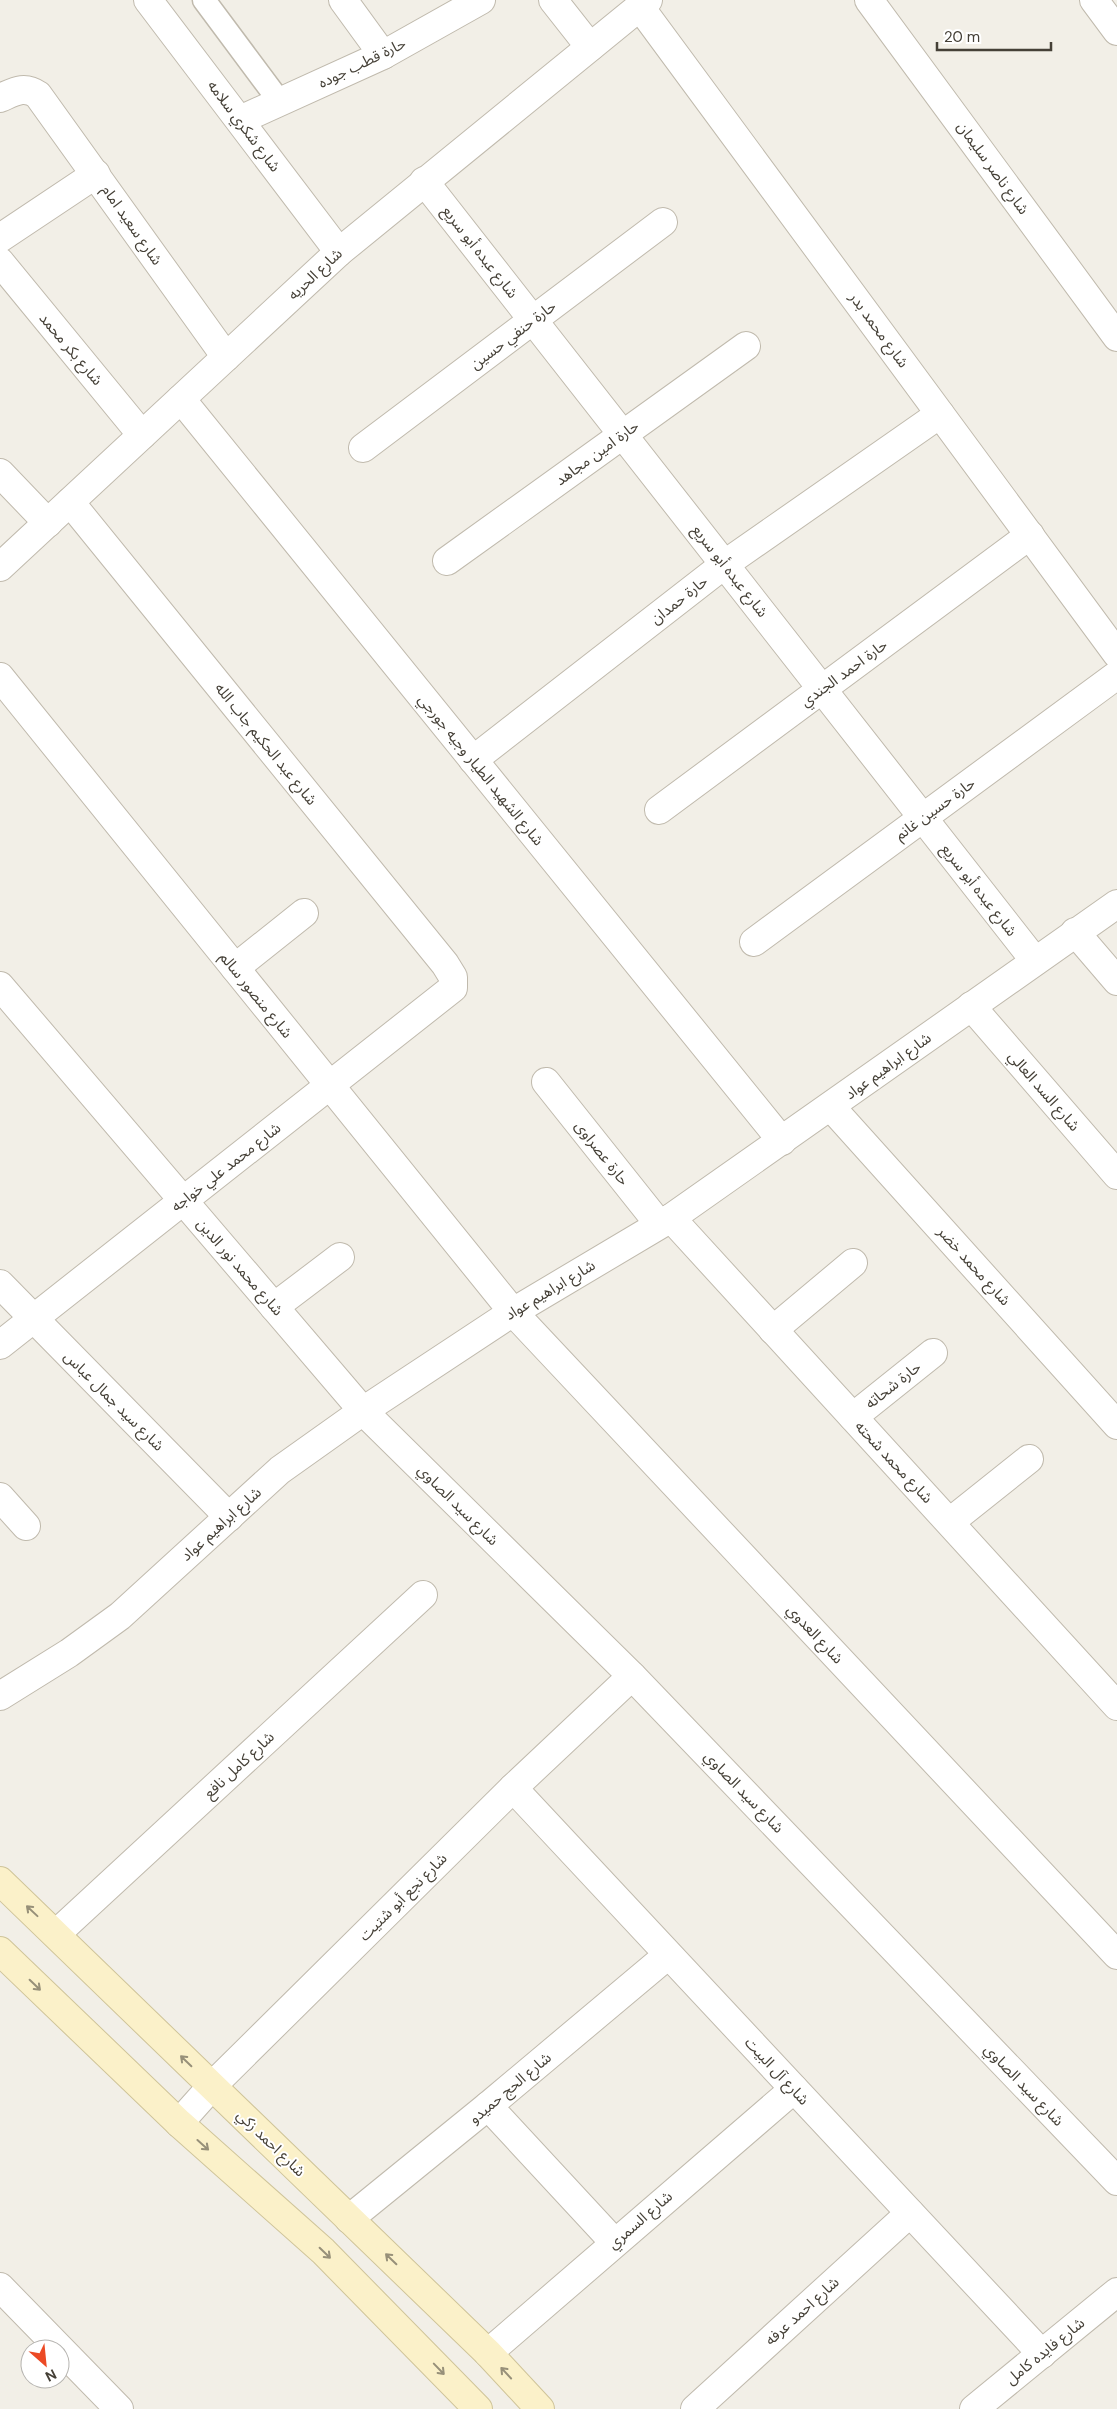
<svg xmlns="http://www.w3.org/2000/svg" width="1117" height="2409" font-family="'DM Sans','Noto Sans Arabic',sans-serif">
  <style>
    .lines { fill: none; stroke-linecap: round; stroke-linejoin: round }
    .lane-casing { stroke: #c0baad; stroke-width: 25 }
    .street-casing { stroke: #c0baad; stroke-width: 30 }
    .secondary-casing { stroke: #cfc499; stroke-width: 30 }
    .lane { stroke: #fff; stroke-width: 22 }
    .street { stroke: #fff; stroke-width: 28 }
    .secondary { stroke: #fbf1c9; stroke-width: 28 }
    .oneway { stroke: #979079 }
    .labels { text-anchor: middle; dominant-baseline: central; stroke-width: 4; stroke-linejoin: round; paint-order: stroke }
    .street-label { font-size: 15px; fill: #454037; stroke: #fff }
  </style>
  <rect width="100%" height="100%" fill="#f2efe7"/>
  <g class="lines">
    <defs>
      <polyline id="lane" points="204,0 280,102"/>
      <g id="street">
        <polyline points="148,0 339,252"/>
        <polyline points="343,0 383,55"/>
        <polyline points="553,0 590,47"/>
        <polyline points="869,0 1117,337"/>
        <polyline points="1094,0 1117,31"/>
        <polyline points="640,7 1117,654"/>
        <path d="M0,98C14,92 24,85 38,95L226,357"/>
        <polyline points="240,120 383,55 481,0"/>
        <polyline points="424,181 1035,961"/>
        <polyline points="0,238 96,174"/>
        <polyline points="0,262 142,435"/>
        <polyline points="181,399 782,1141"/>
        <polyline points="363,448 663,222"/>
        <polyline points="0,473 48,523"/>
        <polyline points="447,561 746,346"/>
        <polyline points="0,567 339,252 648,0"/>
        <polyline points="0,677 513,1312 1117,1955"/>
        <polyline points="473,760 725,564 940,414"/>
        <polyline points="659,810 1030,535"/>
        <polyline points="1075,932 1117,981"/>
        <polyline points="754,942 1117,675"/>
        <polyline points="235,968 304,913"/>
        <polyline points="0,986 363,1411 632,1676 1117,2181"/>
        <polyline points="971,1006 1117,1175"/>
        <polyline points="546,1082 659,1224"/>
        <polyline points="831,1107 1117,1425"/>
        <polyline points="671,1218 1117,1706"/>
        <polyline points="0,1284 229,1517"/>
        <polyline points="274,1307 340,1257"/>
        <polyline points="773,1330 853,1263"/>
        <polyline points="0,1345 453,988 453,977 445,964 70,502"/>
        <polyline points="853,1417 933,1353"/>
        <polyline points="0,1497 26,1526"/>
        <polyline points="950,1522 1029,1459"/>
        <polyline points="0,1696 69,1653 120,1616 280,1470 363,1411 513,1312 671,1218 1117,904"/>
        <polyline points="513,1788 1042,2354"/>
        <polyline points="56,1934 423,1595"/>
        <polyline points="488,2106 614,2242"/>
        <polyline points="179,2123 212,2086 513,1788 632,1676"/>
        <polyline points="349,2219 488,2106 668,1955"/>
        <polyline points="0,2287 119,2409"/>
        <polyline points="488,2353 794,2089"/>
        <polyline points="695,2409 910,2213"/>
        <polyline points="974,2409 1117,2292"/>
      </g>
      <g id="secondary">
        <polyline points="0,1881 488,2353 540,2409"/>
        <polyline points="0,1951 179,2123 323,2251 478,2409"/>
      </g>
    </defs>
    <use href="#lane" class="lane-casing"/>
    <use href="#street" class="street-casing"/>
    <use href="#secondary" class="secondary-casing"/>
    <use href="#lane" class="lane"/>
    <use href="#street" class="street"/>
    <use href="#secondary" class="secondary"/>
  </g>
  <defs><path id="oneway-shaft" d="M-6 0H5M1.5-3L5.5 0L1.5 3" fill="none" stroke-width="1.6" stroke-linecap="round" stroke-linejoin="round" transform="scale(1.25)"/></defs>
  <g class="oneway">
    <use href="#oneway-shaft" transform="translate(32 1911) rotate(-137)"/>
    <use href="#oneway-shaft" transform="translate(35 1985) rotate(44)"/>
    <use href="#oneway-shaft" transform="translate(186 2061) rotate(-136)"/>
    <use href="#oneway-shaft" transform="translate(203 2145) rotate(42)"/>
    <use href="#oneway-shaft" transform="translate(325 2253) rotate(44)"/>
    <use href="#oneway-shaft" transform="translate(391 2259) rotate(-136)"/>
    <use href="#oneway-shaft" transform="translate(439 2369) rotate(46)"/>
    <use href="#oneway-shaft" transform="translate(506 2373) rotate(-133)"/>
  </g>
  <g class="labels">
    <g class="street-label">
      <text transform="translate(362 63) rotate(-26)">حارة قطب جوده</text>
      <text transform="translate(244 126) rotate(53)">شارع شكري سلامه</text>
      <text transform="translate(993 168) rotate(54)">شارع ناصر سليمان</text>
      <text transform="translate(132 225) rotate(55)">شارع سعيد امام</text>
      <text transform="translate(480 252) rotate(52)">شارع عبده أبو سريع</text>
      <text transform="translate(315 274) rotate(-43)">شارع الحريه</text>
      <text transform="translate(879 330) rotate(54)">شارع محمد بدر</text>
      <text transform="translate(513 335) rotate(-37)">حارة حنفي حسين</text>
      <text transform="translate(71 349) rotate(50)">شارع بكر محمد</text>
      <text transform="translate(597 453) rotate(-36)">حارة امين مجاهد</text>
      <text transform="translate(730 571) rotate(52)">شارع عبده أبو سريع</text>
      <text transform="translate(679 600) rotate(-38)">حارة حمدان</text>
      <text transform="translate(844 673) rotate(-36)">حارة احمد الجندي</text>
      <text transform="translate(266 744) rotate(51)">شارع عبد الحكيم جاب الله</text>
      <text transform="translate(481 770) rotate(51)">شارع الشهيد الطيار وجيه جورجي</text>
      <text transform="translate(935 809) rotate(-36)">حارة حسين غانم</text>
      <text transform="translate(979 890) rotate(52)">شارع عبده أبو سريع</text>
      <text transform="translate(256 995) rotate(51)">شارع منصور سالم</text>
      <text transform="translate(888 1066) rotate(-36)">شارع ابراهيم عواد</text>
      <text transform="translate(1044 1091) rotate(49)">شارع السد العالي</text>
      <text transform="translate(602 1153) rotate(52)">حارة عصراوى</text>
      <text transform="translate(226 1167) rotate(-38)">شارع محمد علي خواجه</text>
      <text transform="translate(974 1266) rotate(48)">شارع محمد خضر</text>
      <text transform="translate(240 1267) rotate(49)">شارع محمد نور الدين</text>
      <text transform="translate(550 1290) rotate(-31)">شارع ابراهيم عواد</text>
      <text transform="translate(893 1385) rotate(-38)">حارة شحاته</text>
      <text transform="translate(114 1401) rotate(45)">شارع سيد جمال عباس</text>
      <text transform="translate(894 1462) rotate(47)">شارع محمد شحته</text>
      <text transform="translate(458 1505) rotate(45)">شارع سيد الصاوي</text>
      <text transform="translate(221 1524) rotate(-42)">شارع ابراهيم عواد</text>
      <text transform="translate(815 1634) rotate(47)">شارع العدوي</text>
      <text transform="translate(239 1765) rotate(-43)">شارع كامل نافع</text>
      <text transform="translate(744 1792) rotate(46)">شارع سيد الصاوي</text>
      <text transform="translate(403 1897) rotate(-45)">شارع نجع أبو شتيت</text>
      <text transform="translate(777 2071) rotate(47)">شارع آل البيت</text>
      <text transform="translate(1024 2085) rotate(46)">شارع سيد الصاوي</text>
      <text transform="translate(510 2088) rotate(-40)">شارع الحج حميدو</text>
      <text transform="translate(271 2143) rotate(44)">شارع احمد زكي</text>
      <text transform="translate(640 2220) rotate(-41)">شارع السمري</text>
      <text transform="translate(802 2311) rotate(-42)">شارع احمد عرفه</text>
      <text transform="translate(1045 2351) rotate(-39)">شارع فايده كامل</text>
    </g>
  </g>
  <g transform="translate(45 2364) rotate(153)"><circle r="24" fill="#ffffff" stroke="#b5b3af"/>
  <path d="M0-4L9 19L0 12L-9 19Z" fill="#ec4a25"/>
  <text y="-8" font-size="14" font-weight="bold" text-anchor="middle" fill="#454037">N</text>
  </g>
  <path d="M937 42v8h114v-8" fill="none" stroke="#454037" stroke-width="2.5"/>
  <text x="944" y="42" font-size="15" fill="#454037" stroke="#ffffff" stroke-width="4" paint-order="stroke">20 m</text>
</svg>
